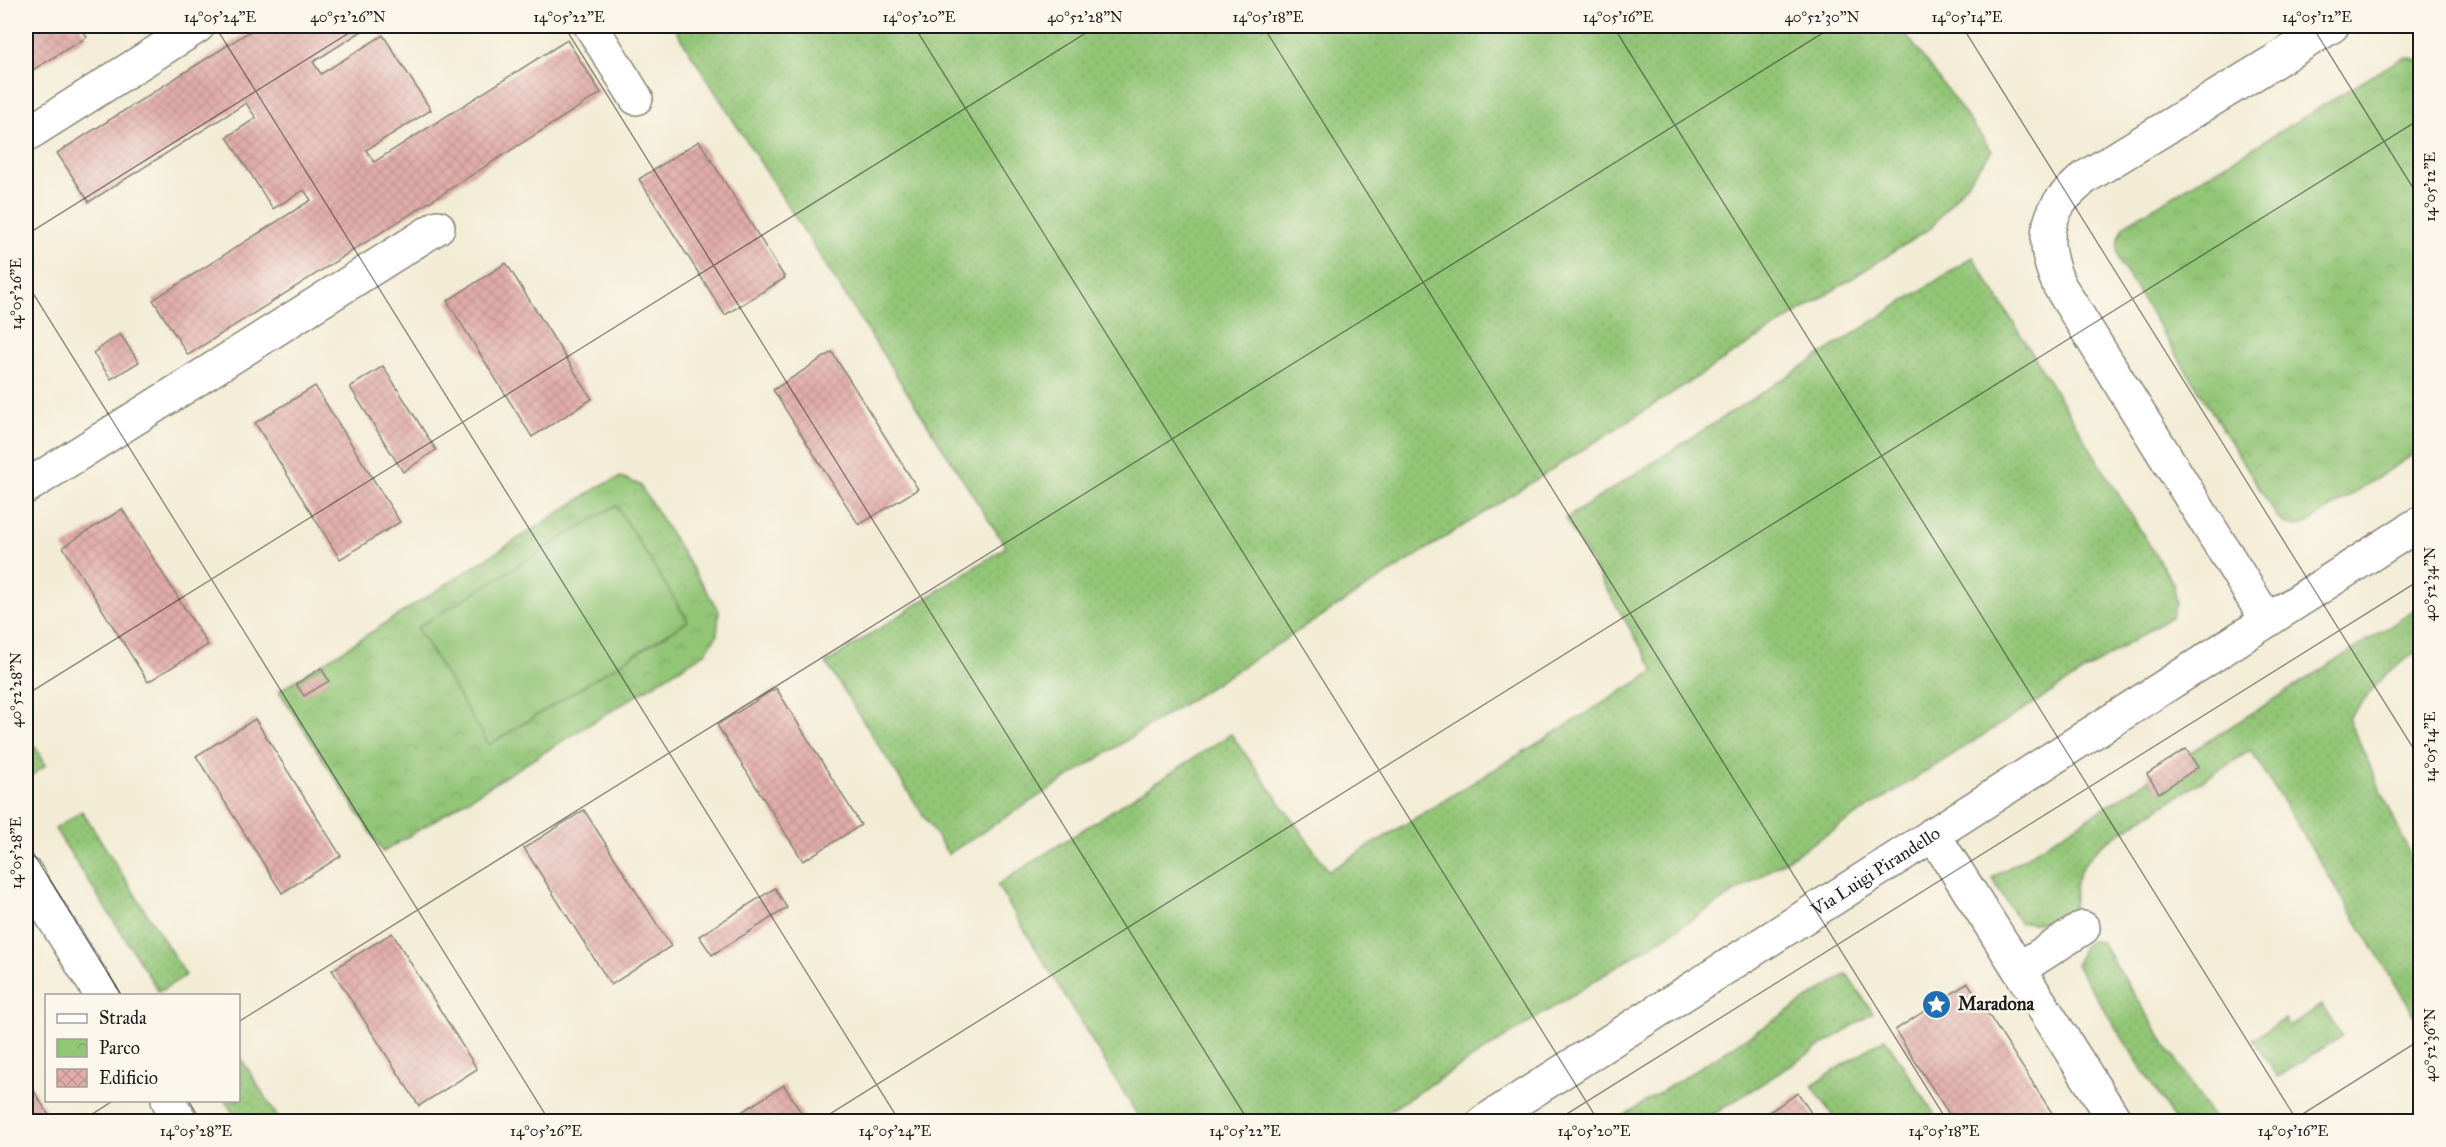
<svg xmlns="http://www.w3.org/2000/svg" width="2446" height="1147" font-family="'IM FELL Great Primer',serif">
  <style>
    .grass { fill: url(#grass-dots); stroke: #577049; stroke-width: 1.5 }
    .park { fill: url(#park-crowns); stroke: #577049; stroke-width: 1.5 }
    .pitch { fill: #92c576; stroke: #577049; stroke-width: 1.5 }
    .building { fill: url(#building-cross-hatch) }
    .lines { fill: none; stroke-linecap: round; stroke-linejoin: round }
    .minor-casing { stroke: #888478; stroke-width: 36 }
    .minor { stroke: #fff; stroke-width: 33 }
    .ticks { fill: none; stroke: #1c1c1c; stroke-width: 1.5; stroke-opacity: 0.45 }
    .labels { text-anchor: middle; dominant-baseline: central; stroke-width: 5; stroke-linejoin: round; paint-order: stroke }
    .street-label { font-size: 18px; fill: #1c1c1c; stroke: #fbf7ec }
    .poi-label { font-size: 18px; font-weight: bold; fill: #1c1c1c; stroke: #fbf7ec; text-anchor: start }
    .neatline { fill: none; stroke: #1c1c1c; stroke-width: 2 }
    .ticks-label { font-size: 15px; text-anchor: middle; fill: #1c1c1c }
  </style>
  <defs>
    <pattern id="grass-dots" width="8" height="8" patternUnits="userSpaceOnUse" patternTransform="scale(1.5)"><rect width="8" height="8" fill="#92c576"/><path d="M2 2h.1M6 6h.1" fill="none" stroke="#7da966" stroke-width="1.8" stroke-linecap="round"/></pattern>
    <pattern id="park-crowns" width="20" height="18" patternUnits="userSpaceOnUse" patternTransform="scale(1.5)"><rect width="20" height="18" fill="#92c576"/><path d="M2 6a3 3 0 1 1 6 0M12 15a3 3 0 1 1 6 0" fill="none" stroke="#7da966"/></pattern>
    <pattern id="building-cross-hatch" width="8" height="8" patternUnits="userSpaceOnUse" patternTransform="scale(1.5)"><rect width="8" height="8" fill="#e1aca8"/><path d="M0 0l8 8M0 8l8-8" fill="none" stroke="#c09390"/></pattern>
  </defs>
  <rect width="100%" height="100%" fill="#fbf7ec"/>
  <filter id="ink" filterUnits="userSpaceOnUse"><feTurbulence type="fractalNoise" baseFrequency=".0167" numOctaves="2"/><feDisplacementMap in="SourceGraphic" scale="12" xChannelSelector="R" yChannelSelector="G"/><feConvolveMatrix kernelMatrix="1 2 1 2 8 2 1 2 1" color-interpolation-filters="sRGB"/></filter>
  <filter id="wash" filterUnits="userSpaceOnUse"><feTurbulence type="fractalNoise" baseFrequency=".008" numOctaves="4" result="noise"/><feDisplacementMap in="SourceGraphic" scale="24" xChannelSelector="R" yChannelSelector="G"/><feGaussianBlur stdDeviation="1.35" result="paint"/><feColorMatrix in="noise" values="0 0 0 0 0 0 0 0 0 0 0 0 0 0 0 0 0 1.4 0 .05"/><feComposite in="paint" operator="in"/></filter>
  <g filter="url(#wash)">
    <rect width="100%" height="100%" fill="#f3ecd5"/>
    <g class="grass">
      <polygon points="673,26 1900,26 1992,151 1931,228 948,854 826,663 1006,547"/>
      <polygon points="1973,257 2174,585 2176,602 2172,616 1373,1121 1141,1121 997,885 1231,734 1329,871 1655,671 1565,519"/>
      <path d="M2420,607V649L2387,673L2348,718L2406,845L2420,882V1024L2251,750L2104,843C2076,868 2075,877 2073,913L2043,923H2020L1992,878L2150,779L2160,792L2198,767L2189,753Z"/>
      <polygon points="26,732 46,765 26,779"/>
      <polygon points="82,811 186,975 159,992 55,829"/>
      <polygon points="2091,941 2101,942 2215,1121 2175,1121 2076,965 2082,948"/>
      <polygon points="1847,974 1873,1013 1703,1121 1615,1121"/>
      <polygon points="2322,1005 2342,1036 2278,1077 2253,1039 2285,1019 2290,1026"/>
      <polygon points="1885,1038 1939,1121 1836,1121 1812,1085"/>
      <polygon points="239,1055 280,1121 238,1121 225,1101 238,1100"/>
    </g>
    <g class="park">
      <path d="M2402,58H2413L2420,62V450L2309,522C2295,529 2286,527 2276,515L2121,265C2114,248 2117,239 2126,224Z"/>
      <polygon points="621,477 640,485 719,611 717,635 705,653 383,852 279,691 602,485"/>
    </g>
    <polygon class="pitch" points="616,505 688,621 489,745 417,628"/>
    <g id="blocks">
      <g class="building">
        <polygon points="26,26 80,26 87,37 31,71 26,61"/>
        <polygon points="258,26 370,26 313,62 321,74 383,35 431,110 366,150 374,162 567,40 601,93 188,355 153,300 311,200 304,190 273,209 227,137 256,118 246,103 89,202 57,153"/>
        <polygon points="699,141 785,278 725,315 639,179"/>
        <polygon points="506,263 592,399 532,437 447,301"/>
        <polygon points="120,334 139,362 111,379 93,353"/>
        <polygon points="832,352 918,489 859,525 773,390"/>
        <polygon points="383,366 436,450 403,472 350,387"/>
        <polygon points="315,386 400,522 340,559 255,423"/>
        <polygon points="122,509 208,645 148,682 63,547"/>
        <polygon points="321,668 329,681 304,696 296,684"/>
        <polygon points="776,688 861,825 803,861 717,725"/>
        <polygon points="255,719 341,856 282,893 196,756"/>
        <polygon points="2186,749 2198,767 2159,793 2147,774"/>
        <polygon points="584,810 671,946 611,985 524,848"/>
        <polygon points="775,888 787,908 712,955 699,936"/>
        <polygon points="392,933 477,1069 419,1106 332,970"/>
        <polygon points="1968,983 2058,1122 1954,1122 1895,1030"/>
        <polygon points="26,1078 53,1122 26,1122"/>
        <polygon points="784,1085 807,1122 726,1122"/>
        <polygon points="1798,1093 1817,1122 1754,1122"/>
      </g>
    </g>
  </g>
  <g filter="url(#ink)">
    <use href="#blocks" fill-opacity="0" stroke="#888478" stroke-width="1.5"/>
    <g class="lines">
      <defs>
        <g id="minor">
          <polyline points="591,26 636,98"/>
          <polyline points="26,135 198,26"/>
          <polyline points="26,487 438,227"/>
          <path d="M2267,620L2059,285C2047,257 2041,230 2060,202C2066,194 2076,186 2084,178L2332,26"/>
          <polyline points="1933,834 2116,1122"/>
          <polyline points="26,874 102,996"/>
          <polyline points="2019,969 2083,928"/>
          <polyline points="168,1100 181,1122"/>
          <path id="s1" d="M1484,1122L2420,523"/>
        </g>
      </defs>
      <use href="#minor" class="minor-casing"/>
      <use href="#minor" class="minor"/>
    </g>
  </g>
  <path class="ticks" d="M215,26L900,1122M564,26L1249,1122M914,26L1599,1122M1263,26L1948,1122M1613,26L2298,1122M1962,26L2420,759M2312,26L2420,199M26,235L360,26M26,282L550,1122M26,695L1097,26M26,841L122,996M238,1022L1834,26M188,1100L201,1122M80,1122L114,1100M817,1122L2420,119M1554,1122L2420,580M2290,1122L2420,1040"/>
  <defs>
    <symbol id="sight-disc" viewBox="-11 -11 22 22"><circle r="9.5" fill="#1f6fb2" stroke="#fbf7ec"/><path d="M0-6L1.8-2.2L6-1.7L2.9 1.2L3.7 5.4L0 3.3L-3.7 5.4L-2.9 1.2L-6-1.7L-1.8-2.2Z" fill="#fff"/></symbol>
  </defs>
  <g fill-rule="evenodd">
    <use href="#sight-disc" x="1920" y="988" width="33" height="33"/>
  </g>
  <g class="labels">
    <g class="street-label">
      <text stroke="none"><textPath href="#s1" startOffset="465">Via Luigi Pirandello</textPath></text>
    </g>
    <g class="poi-label">
      <text x="1958" y="1004">Maradona</text>
    </g>
  </g>
  <rect width="2446" height="1147" fill="none" stroke="#fbf7ec" stroke-width="66"/>
  <rect x="45" y="994" width="195" height="108" fill="#fbf7ec" stroke="#a29f99" stroke-width="1.5"/>
  <rect x="57" y="1014" width="30" height="9" fill="#ffffff" stroke="#a29f99" stroke-width="1.5"/>
  <text x="99" y="1024" font-size="18" fill="#1c1c1c">Strada</text>
  <rect x="57" y="1039" width="30" height="18" fill="url(#park-crowns)" stroke="#a29f99" stroke-width="1.5"/>
  <text x="99" y="1054" font-size="18" fill="#1c1c1c">Parco</text>
  <rect x="57" y="1069" width="30" height="18" fill="url(#building-cross-hatch)" stroke="#a29f99" stroke-width="1.5"/>
  <text x="99" y="1084" font-size="18" fill="#1c1c1c">Edificio</text>
  <rect x="33" y="33" width="2380" height="1081" class="neatline"/>
  <g class="ticks-label">
    <text x="220" y="22">14°05'24"E</text>
    <text x="348" y="22">40°52'26"N</text>
    <text x="569" y="22">14°05'22"E</text>
    <text x="919" y="22">14°05'20"E</text>
    <text x="1085" y="22">40°52'28"N</text>
    <text x="1268" y="22">14°05'18"E</text>
    <text x="1618" y="22">14°05'16"E</text>
    <text x="1822" y="22">40°52'30"N</text>
    <text x="1967" y="22">14°05'14"E</text>
    <text x="2317" y="22">14°05'12"E</text>
    <text transform="translate(2430 187) rotate(-90)" y="5">14°05'12"E</text>
    <text transform="translate(16 294) rotate(-90)" y="5">14°05'26"E</text>
    <text transform="translate(2430 584) rotate(-90)" y="5">40°52'34"N</text>
    <text transform="translate(16 690) rotate(-90)" y="5">40°52'28"N</text>
    <text transform="translate(2430 747) rotate(-90)" y="5">14°05'14"E</text>
    <text transform="translate(16 853) rotate(-90)" y="5">14°05'28"E</text>
    <text transform="translate(2430 1045) rotate(-90)" y="5">40°52'36"N</text>
    <text x="196" y="1136">14°05'28"E</text>
    <text x="546" y="1136">14°05'26"E</text>
    <text x="895" y="1136">14°05'24"E</text>
    <text x="1245" y="1136">14°05'22"E</text>
    <text x="1594" y="1136">14°05'20"E</text>
    <text x="1944" y="1136">14°05'18"E</text>
    <text x="2293" y="1136">14°05'16"E</text>
  </g>
</svg>
